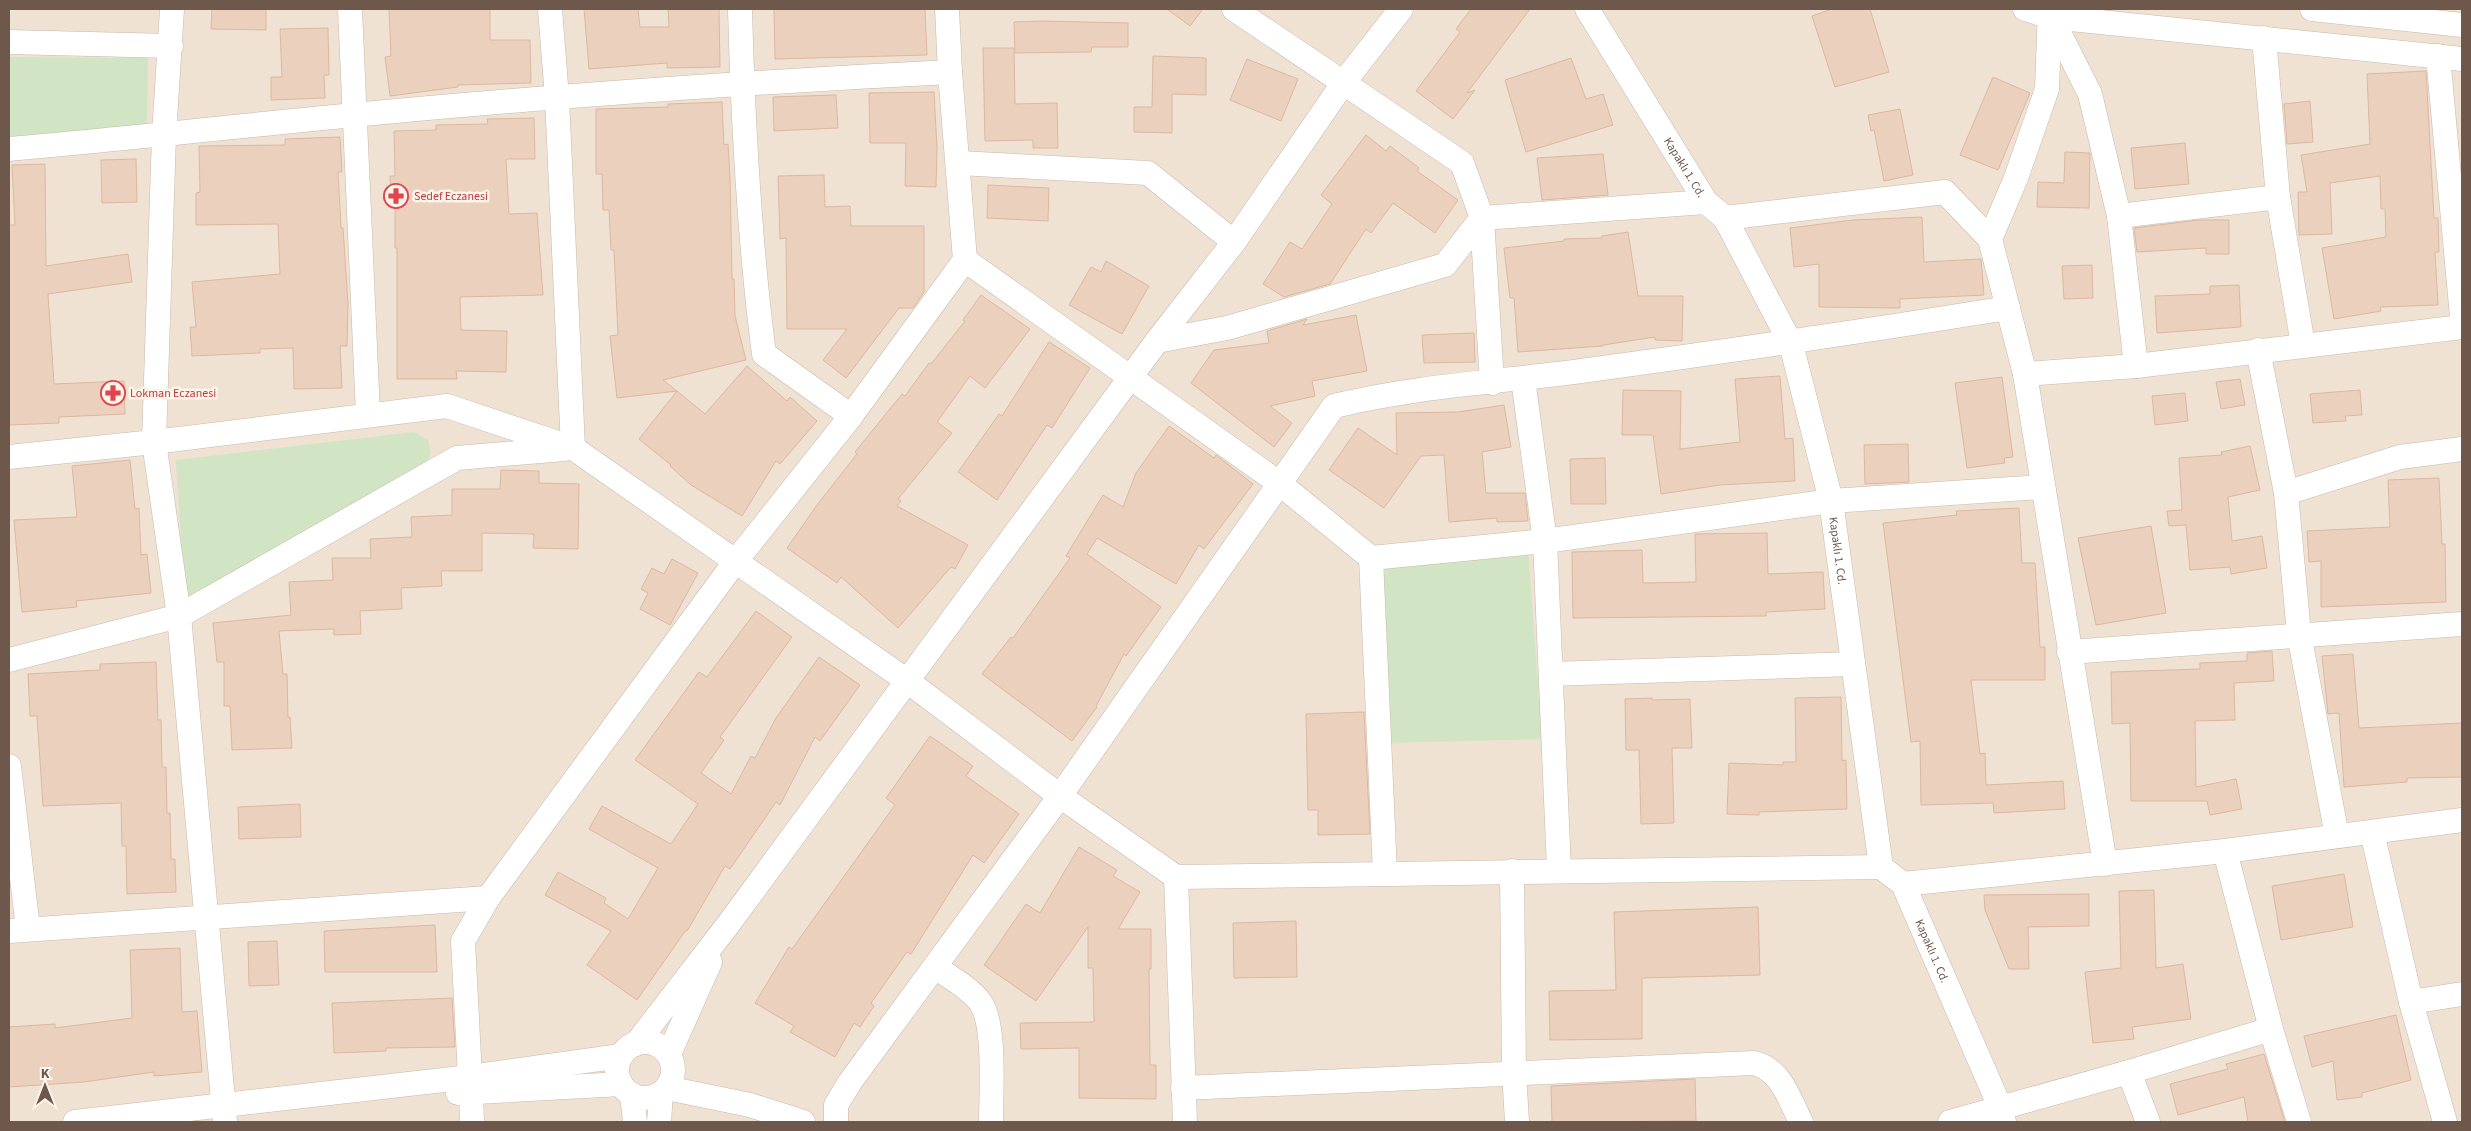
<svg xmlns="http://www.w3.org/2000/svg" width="2471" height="1131" font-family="'Source Sans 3',sans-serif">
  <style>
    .residential { fill: #f0e2d3 }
    .green { fill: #d1e5c4 }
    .building { fill: #ebd0be; stroke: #dcb7a1 }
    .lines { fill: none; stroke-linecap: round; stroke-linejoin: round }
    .minor-casing { stroke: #c8b8ab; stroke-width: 25 }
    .minor { stroke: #fff; stroke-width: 24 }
    .labels { text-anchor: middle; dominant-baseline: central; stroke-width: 5; stroke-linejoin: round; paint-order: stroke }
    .street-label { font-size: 12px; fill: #6e584c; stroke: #fcf5e9 }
    .health-label { font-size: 12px; fill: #be3a42; stroke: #fcf5e9; text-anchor: start }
  </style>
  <rect width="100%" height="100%" fill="#f9f0e3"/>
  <rect class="residential" x="9" y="9" width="2453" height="1113"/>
  <g class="green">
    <polygon points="9,57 148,58 147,126 9,137"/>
    <polygon points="414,432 428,440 431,453 424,469 185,602 176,460"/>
    <polygon points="1528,548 1542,739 1385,743 1374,568"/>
  </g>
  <g class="building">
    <polygon points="212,9 266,9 266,30 211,29"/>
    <polygon points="389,9 490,9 490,40 530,40 531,83 458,85 458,87 390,96 385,57 391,56"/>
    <polygon points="584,9 638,9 640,27 669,27 668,9 719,9 720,67 667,68 667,63 589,69"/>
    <polygon points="774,9 925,9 927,55 775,59"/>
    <polygon points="1167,9 1203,9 1190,26"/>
    <polygon points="1471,9 1530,9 1467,93 1475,90 1453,119 1416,91 1460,32 1456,29"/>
    <polygon points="1832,9 1870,9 1889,72 1835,87 1812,16"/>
    <polygon points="1041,21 1128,23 1128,47 1092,47 1091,52 1015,53 1014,22"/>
    <polygon points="328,28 329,75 324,75 325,98 271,100 271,77 282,77 280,29"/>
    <polygon points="983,48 1014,48 1015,104 1057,103 1058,148 1033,148 1033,140 985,141"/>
    <polygon points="1153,56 1206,58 1206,95 1172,94 1172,133 1134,132 1134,107 1152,107"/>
    <polygon points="1571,58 1586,99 1603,94 1613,125 1526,152 1505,80"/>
    <polygon points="1247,59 1298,79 1281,121 1230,100"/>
    <polygon points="2426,71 2434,218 2438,218 2439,252 2435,252 2438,305 2380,307 2381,311 2334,319 2322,248 2386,237 2385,209 2381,209 2380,176 2330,183 2332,234 2299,235 2298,192 2307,192 2301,155 2370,144 2367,74"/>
    <polygon points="1993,77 2030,93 1998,170 1960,155"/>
    <polygon points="934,92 937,148 936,187 905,186 906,143 870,143 869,93"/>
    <polygon points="836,95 838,128 774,131 773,97"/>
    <polygon points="2310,101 2313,142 2287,144 2284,104"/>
    <polygon points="722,102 724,145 728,144 730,178 732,279 734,279 735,316 746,360 663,380 677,391 617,398 610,336 618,335 614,250 611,250 609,210 603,210 602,174 596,174 596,109 668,107 668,104"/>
    <polygon points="1900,109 1913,175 1884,181 1874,130 1871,131 1868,115"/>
    <polygon points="534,118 535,159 506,159 509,214 537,213 543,295 460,297 461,330 507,331 506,372 456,371 457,379 397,379 397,248 395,248 395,205 391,205 390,176 395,176 394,131 436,130 436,125 488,124 487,119"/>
    <polygon points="1366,135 1386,151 1390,146 1419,168 1417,171 1458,200 1435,233 1393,203 1371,233 1366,229 1330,284 1284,297 1263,284 1290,242 1302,249 1332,204 1321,195"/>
    <polygon points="340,137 342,172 338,172 341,228 343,228 348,304 347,346 340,346 342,388 294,389 293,348 260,349 260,353 192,356 190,327 196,327 192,282 280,274 278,224 196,225 196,193 200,192 199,146 285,145 285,139"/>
    <polygon points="2185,143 2189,184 2135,189 2131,148"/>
    <polygon points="2065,152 2090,153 2089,208 2037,207 2038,182 2064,183"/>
    <polygon points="1603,154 1608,195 1542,200 1537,158"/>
    <polygon points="136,159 137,202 102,203 101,160"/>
    <polygon points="45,164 46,266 128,254 132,282 48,294 54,384 124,381 125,414 59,417 59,423 9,425 9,225 15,225 12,165"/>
    <polygon points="824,175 825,207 850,206 851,226 924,226 924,292 913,308 899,308 846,378 823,360 847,329 787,329 786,238 780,239 778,176"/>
    <polygon points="988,185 1049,188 1048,221 987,218"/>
    <polygon points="1922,217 1924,262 1981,259 1984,295 1900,299 1900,308 1819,307 1819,264 1794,267 1790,228 1853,220"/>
    <polygon points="2199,220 2229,220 2229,254 2206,254 2206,248 2137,252 2134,228"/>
    <polygon points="1628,232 1638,296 1683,296 1682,341 1655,340 1655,337 1603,345 1603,346 1518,352 1514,298 1510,298 1504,248 1564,241 1564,239 1602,238 1602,236"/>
    <polygon points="1106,261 1149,286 1122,334 1069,305 1091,267 1101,272"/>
    <polygon points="2092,265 2093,298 2064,299 2062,266"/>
    <polygon points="2239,285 2241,327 2157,333 2155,296 2210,294 2210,286"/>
    <polygon points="981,295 1030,329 985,388 970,376 937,422 952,433 898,499 901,501 897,506 968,545 955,569 951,567 898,628 841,577 837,583 787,548 817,505 857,454 855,452 902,394 905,396 929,363 931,364 965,321 963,320"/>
    <polygon points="1356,315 1367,371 1312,381 1315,396 1270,406 1292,423 1274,447 1191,383 1214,350 1269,343 1267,331 1307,319 1303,325"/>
    <polygon points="1474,333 1475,362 1424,363 1422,335"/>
    <polygon points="1049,342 1090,368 1052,428 1047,425 997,500 958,472 999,414 1002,416"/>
    <polygon points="747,366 787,401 790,397 817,421 780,464 776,461 742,516 691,485 670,466 671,465 639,439 677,391 705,414"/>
    <polygon points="1780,376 1785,439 1793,438 1795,481 1720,485 1661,494 1653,435 1622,435 1623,390 1681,391 1680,449 1740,442 1735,379"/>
    <polygon points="2002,377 2013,457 2004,458 2005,463 1967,468 1955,383"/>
    <polygon points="2240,379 2245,405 2221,409 2216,382"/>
    <polygon points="2360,390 2362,415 2345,416 2346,421 2313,423 2310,394"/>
    <polygon points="2185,393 2188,421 2155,425 2152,396"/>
    <polygon points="1504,405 1511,447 1482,452 1486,493 1525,493 1528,521 1497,522 1497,518 1449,522 1444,455 1421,456 1384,508 1329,470 1358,428 1397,455 1396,413 1458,412"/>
    <polygon points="1169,426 1214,458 1216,455 1253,484 1204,549 1199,545 1176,584 1097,538 1087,554 1161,607 1126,656 1124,654 1096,706 1097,707 1072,741 982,674 1011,637 1013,638 1070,558 1066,556 1103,495 1123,507 1136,473"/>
    <polygon points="1908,444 1909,482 1865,484 1864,445"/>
    <polygon points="2250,446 2260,490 2228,497 2232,541 2262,536 2267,568 2231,574 2230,567 2190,570 2186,525 2169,526 2167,511 2182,510 2179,458 2222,455 2221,452"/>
    <polygon points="1605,458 1606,504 1571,504 1570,459"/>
    <polygon points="130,460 135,509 139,508 141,555 147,554 151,593 76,601 77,607 22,612 14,520 77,517 72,466"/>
    <polygon points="501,470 539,471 539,483 579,484 578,549 533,548 534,534 482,533 482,571 441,571 442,586 401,588 402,609 360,611 361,634 334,635 334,629 279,631 283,674 287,674 288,717 290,717 292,748 232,750 230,706 224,706 224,662 217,662 213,623 291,615 289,582 333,580 332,558 371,558 370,539 412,537 411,517 452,515 452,489 500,489"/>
    <polygon points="2439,478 2442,544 2445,544 2446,602 2321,607 2321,561 2309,562 2307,531 2390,527 2388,480"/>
    <polygon points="2019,508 2022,563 2035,563 2040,647 2045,647 2045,680 1971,680 1980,754 1985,753 1986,785 2063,781 2065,809 1994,813 1993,803 1921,805 1920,741 1911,742 1883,523 1957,515 1956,511"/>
    <polygon points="2151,526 2166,613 2096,625 2078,538"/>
    <polygon points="1767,533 1768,574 1823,572 1825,609 1766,612 1766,616 1573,618 1572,552 1642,550 1643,583 1696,582 1695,534"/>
    <polygon points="672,559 698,573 670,625 640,609 648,593 641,589 652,568 664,574"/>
    <polygon points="756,611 792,637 720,737 724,740 701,773 731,794 751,756 755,758 776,718 819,657 860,685 820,741 815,737 780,805 776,802 730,869 725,866 687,931 686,930 637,1000 587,965 611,931 545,895 558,872 606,898 604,903 628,919 658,868 589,829 602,806 671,844 698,804 635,760 699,672 707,677"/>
    <polygon points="2272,651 2274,681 2234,683 2235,720 2195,721 2196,787 2236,779 2242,809 2210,815 2207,801 2131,801 2130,723 2112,724 2111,672 2200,669 2200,663 2247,661 2247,653"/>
    <polygon points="2353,654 2359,728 2462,723 2462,777 2407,778 2407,782 2344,787 2339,713 2328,714 2322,656"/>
    <polygon points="156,662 158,720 161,720 162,767 166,767 167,813 170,813 171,859 175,859 176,892 127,894 126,846 122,846 121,803 43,806 37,716 30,716 28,674 100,670 100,664"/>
    <polygon points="1841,697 1842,761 1846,760 1847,809 1759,812 1759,815 1727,814 1729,763 1783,765 1783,762 1796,762 1795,698"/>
    <polygon points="1652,698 1652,700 1690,699 1692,748 1672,748 1674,823 1641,824 1639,750 1626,750 1625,699"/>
    <polygon points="1364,712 1370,834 1318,835 1318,810 1308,810 1306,714"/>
    <polygon points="930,736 973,766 966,776 1019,814 984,863 973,855 911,954 907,952 871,1003 874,1006 860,1027 854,1023 835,1057 790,1032 794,1026 755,1003 789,947 792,949 895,805 886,798"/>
    <polygon points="300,804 301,837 239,839 238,807"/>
    <polygon points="1079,847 1117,870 1113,876 1140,892 1118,929 1151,929 1151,969 1149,969 1150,1065 1156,1065 1156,1099 1079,1098 1079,1048 1021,1049 1020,1023 1094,1022 1093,968 1088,968 1088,927 1036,1001 984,965 1026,904 1040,913"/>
    <polygon points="2344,874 2353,927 2281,940 2272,886"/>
    <polygon points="2154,890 2156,968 2183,964 2191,1019 2132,1027 2134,1039 2093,1043 2085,972 2121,968 2119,891"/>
    <polygon points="2089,894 2089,926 2028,927 2029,969 2009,969 1985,910 1984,895"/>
    <polygon points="1758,907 1760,975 1642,978 1642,1039 1550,1040 1549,991 1616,990 1614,912"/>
    <polygon points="1296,921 1297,977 1234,978 1233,923"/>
    <polygon points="435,925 437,972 325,972 324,931"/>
    <polygon points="277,941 279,985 249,986 248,942"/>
    <polygon points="180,948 182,1012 197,1011 202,1072 154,1076 154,1072 84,1082 9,1087 9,1027 55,1024 55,1028 132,1018 130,950"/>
    <polygon points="452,998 455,1047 386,1048 386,1051 334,1053 332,1003"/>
    <polygon points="2396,1015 2411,1080 2362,1093 2362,1097 2337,1100 2333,1061 2312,1067 2304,1036"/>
    <polygon points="2264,1054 2285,1122 2248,1122 2244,1097 2178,1115 2170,1084 2228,1069 2226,1064"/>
    <polygon points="1695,1079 1696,1121 1552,1122 1551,1086"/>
  </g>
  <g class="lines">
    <defs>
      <g id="minor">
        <polyline points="172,9 164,135 154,442 179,616 225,1122"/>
        <polyline points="350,9 368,414"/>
        <polyline points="550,9 557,98 573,448"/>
        <path d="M740,9C743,124 749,239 764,354L851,416"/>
        <polyline points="1234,9 1462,163 1482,218 1492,383"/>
        <path id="s1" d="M1587,9L1706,202L1725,218L1791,344L1831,501L1881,867L1903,884L2000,1107L2004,1122"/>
        <polyline points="2025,9 2051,17 2462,59"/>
        <polyline points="2050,9 2047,89 2016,178 1990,239 2025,374 2105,864"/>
        <polyline points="2312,9 2462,25"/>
        <polyline points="2052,19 2090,94 2119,216 2136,366"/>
        <polyline points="2264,38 2278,197 2303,345"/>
        <polyline points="9,42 171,46"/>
        <polyline points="2438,56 2462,317"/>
        <path d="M9,149C124,139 239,126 353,115C552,96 751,82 950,72"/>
        <polyline points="959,163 1148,173 1234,242"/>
        <polyline points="2119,216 2278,197"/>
        <polyline points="1725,218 1945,192 1990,239"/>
        <polyline points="965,260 1279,483 1371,558 1545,541 1831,501 2042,487"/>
        <polyline points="1157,341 1227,328 1445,265 1482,218 1706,202"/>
        <polyline points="2258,350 2286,493 2299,634 2337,836"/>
        <polyline points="2025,374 2136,366 2462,327"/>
        <polyline points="1523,379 1545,541 1559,870"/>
        <polyline points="9,457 154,442 447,406 573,448 906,680 1060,796 1176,877 1881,867"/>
        <polyline points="2286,493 2400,457 2462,449"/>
        <polyline points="1371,558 1385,873"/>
        <polyline points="2069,652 2462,624"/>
        <polyline points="9,660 179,616 457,458 564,449"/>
        <polyline points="1551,674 1853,664"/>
        <polyline points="9,766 28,929"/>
        <polyline points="2372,832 2411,1002 2445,1122"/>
        <polyline points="2225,851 2271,1029 2299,1122"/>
        <polyline points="1512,871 1514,1072 1517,1122"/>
        <polyline points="1176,877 1185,1122"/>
        <polyline points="1903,884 2225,851 2462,820"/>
        <polyline points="9,931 488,898 735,562 851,416 965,260 950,72 947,9"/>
        <path d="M935,967C949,977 969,987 980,1002C996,1022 991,1095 991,1122"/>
        <polyline points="2411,1002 2462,994"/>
        <circle cx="645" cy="1070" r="28"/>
        <polyline points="636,1044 727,926 1157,341 1234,242 1344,82 1401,9"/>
        <polyline points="669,1054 710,962"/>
        <polyline points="2129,1072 2148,1122"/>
        <polyline points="470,1077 463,941 488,898"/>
        <polyline points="667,1088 750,1105 803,1122"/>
        <path d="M1183,1088L1754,1063C1782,1070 1789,1099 1801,1122"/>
        <polyline points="471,1092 472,1122"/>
        <polyline points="458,1093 621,1084"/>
        <polyline points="632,1095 635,1122"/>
        <polyline points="75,1122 470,1077 621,1056"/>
        <polyline points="659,1122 661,1093"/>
        <path d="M836,1122V1105L850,1082L1060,796L1334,406C1415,386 1499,382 1581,371C1724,352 1866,331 2008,308"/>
        <polyline points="1950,1122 2129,1072 2271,1029"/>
      </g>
    </defs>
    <use href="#minor" class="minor-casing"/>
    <use href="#minor" class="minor"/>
  </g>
  <defs>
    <symbol id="pharmacy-ring" viewBox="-11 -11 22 22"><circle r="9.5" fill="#fcf5e9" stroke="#e0444e" stroke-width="1.5"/><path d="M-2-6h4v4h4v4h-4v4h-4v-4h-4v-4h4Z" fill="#e0444e"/></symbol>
  </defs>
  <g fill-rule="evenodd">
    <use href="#pharmacy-ring" x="382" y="182" width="28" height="28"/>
    <use href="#pharmacy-ring" x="99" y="379" width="28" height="28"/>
  </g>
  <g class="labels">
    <g class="street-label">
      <text stroke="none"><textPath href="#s1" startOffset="186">Kapaklı 1. Cd.</textPath></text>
      <text stroke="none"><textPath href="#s1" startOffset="606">Kapaklı 1. Cd.</textPath></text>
      <text stroke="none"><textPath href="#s1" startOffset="1026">Kapaklı 1. Cd.</textPath></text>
    </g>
    <g class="health-label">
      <text x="414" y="196">Sedef Eczanesi</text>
      <text x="130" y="393">Lokman Eczanesi</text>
    </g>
  </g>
  <rect width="2471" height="1131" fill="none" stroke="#6e584c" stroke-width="20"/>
  <g transform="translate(45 1086)" stroke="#fcf5e9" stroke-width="4" paint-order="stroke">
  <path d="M0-4L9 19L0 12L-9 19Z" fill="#6e584c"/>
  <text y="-8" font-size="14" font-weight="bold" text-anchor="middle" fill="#6e584c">K</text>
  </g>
</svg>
